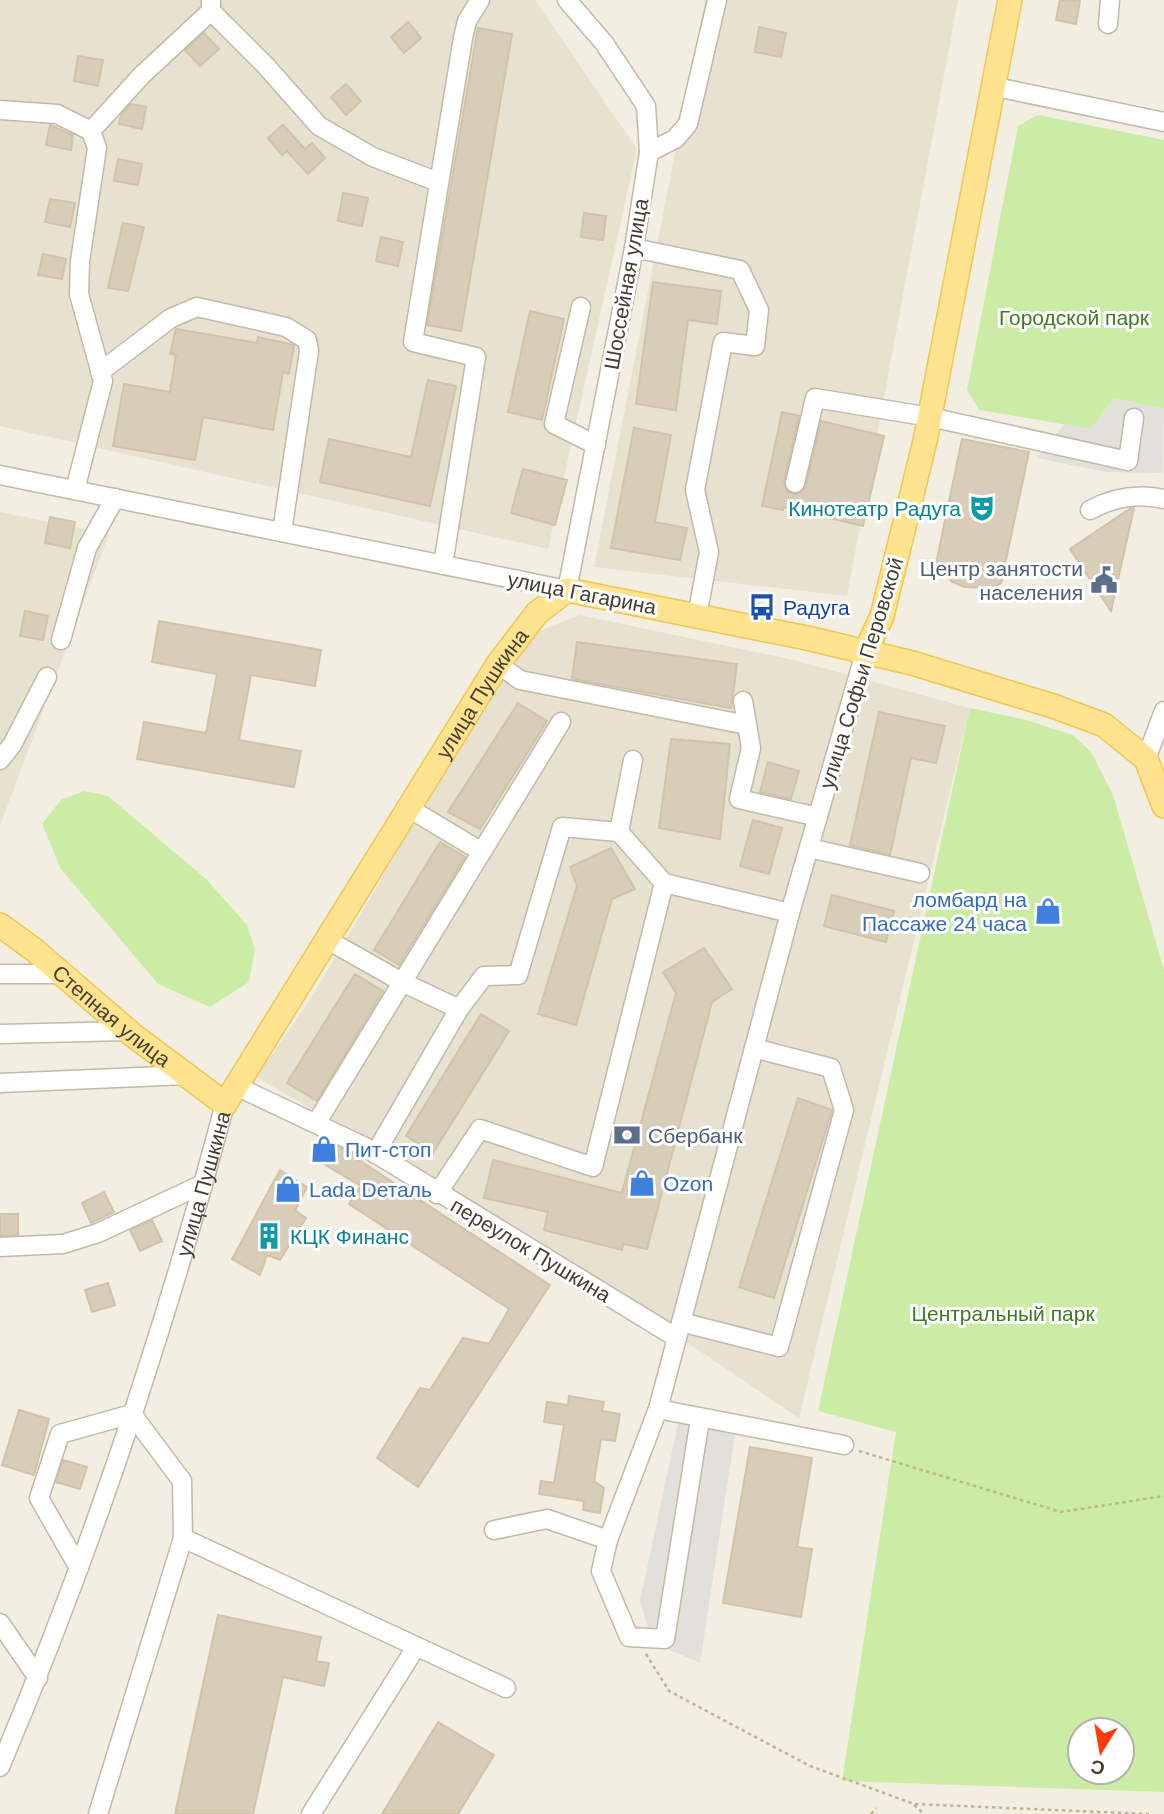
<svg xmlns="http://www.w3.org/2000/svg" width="1164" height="1814" font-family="Arial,sans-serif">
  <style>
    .residential { fill: #e7e1cf }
    .green { fill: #caeca5; fill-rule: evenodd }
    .parking { fill: #e2e0db }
    .building { fill: #d8cdb9; stroke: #d1c3a9; stroke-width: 2 }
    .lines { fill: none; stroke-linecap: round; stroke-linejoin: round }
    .minor-casing { stroke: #c2b9a7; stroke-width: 21 }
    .major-casing { stroke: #efc653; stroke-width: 26 }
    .path { stroke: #c2b393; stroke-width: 2.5; stroke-dasharray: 3.5 3.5; stroke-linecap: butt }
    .minor { stroke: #fff; stroke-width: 18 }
    .major { stroke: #ffe38e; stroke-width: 23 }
    .labels { text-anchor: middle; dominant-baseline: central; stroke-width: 6; stroke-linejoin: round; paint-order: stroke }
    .street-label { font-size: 21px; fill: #453e32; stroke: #fff }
    .park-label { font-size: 21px; fill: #3f7b20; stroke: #fff }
    .culture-label { font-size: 21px; fill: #0d838f; stroke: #fff; text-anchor: end }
    .service-label { font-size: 21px; fill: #4e5e75; stroke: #fff; text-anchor: end }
    .transit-label { font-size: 21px; fill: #164399; stroke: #fff; text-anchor: start }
    .shop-label { font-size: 21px; fill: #366cbe; stroke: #fff; text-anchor: start }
  </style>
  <rect width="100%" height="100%" fill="#f3eee2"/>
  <g class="residential">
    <polygon points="0,0 535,0 637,149 548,549 0,426"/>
    <polygon points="705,0 958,0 847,596 594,567"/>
    <polygon points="0,512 109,534 0,826"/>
    <polygon points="579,615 794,660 970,708 799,1418 521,1230 256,1077 310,1000 523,638"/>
  </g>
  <g class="green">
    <polygon points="1038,115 1164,140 1164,409 1114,398 1091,429 979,410 967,390 1018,126"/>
    <path d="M970,708L1026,720L1073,735L1091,752L1113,795L1164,970V1792L842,1781L896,1432L818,1411ZM1080,1730H1122V1772H1080Z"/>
    <polygon points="84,791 108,796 206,879 247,925 255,949 249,982 210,1007 158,984 61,869 42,824 61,800"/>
  </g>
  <g class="parking">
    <polygon points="1114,398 1164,409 1163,473 1105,472 1037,458 1064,424 1091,429"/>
    <polygon points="679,1419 735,1434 700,1663 652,1642 640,1601"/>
  </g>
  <g class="building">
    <polygon points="1060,0 1080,1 1076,24 1056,20"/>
    <polygon points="408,22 421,38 404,53 391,37"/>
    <polygon points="759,27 786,33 781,57 755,52"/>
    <polygon points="478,28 512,34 461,331 427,325"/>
    <polygon points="204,33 219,49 200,66 185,50"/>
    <polygon points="78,56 103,60 98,86 74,81"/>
    <polygon points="346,84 361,101 346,115 331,97"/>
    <polygon points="131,104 146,107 142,129 119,124 121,115"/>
    <polygon points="50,125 73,135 71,150 46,145"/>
    <polygon points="283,125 305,149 312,143 325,158 308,174 287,151 282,155 268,138"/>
    <polygon points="118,159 142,164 138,185 114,181"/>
    <polygon points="343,193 368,198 362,226 338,221"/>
    <polygon points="50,199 75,203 70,227 45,222"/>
    <polygon points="584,213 606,216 603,240 581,237"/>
    <polygon points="123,223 144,227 128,291 108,288"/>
    <polygon points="381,237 403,242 398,266 376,261"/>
    <polygon points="43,254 66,259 62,279 38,275"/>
    <polygon points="653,282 721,291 717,324 688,320 676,410 636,404"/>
    <polygon points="530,311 564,319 542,420 508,412"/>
    <polygon points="176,329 257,343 258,337 294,345 289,374 283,372 273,430 203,417 195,460 113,446 124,384 170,392 176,355 170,354"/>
    <polygon points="428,380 456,386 430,506 320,482 329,439 411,457"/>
    <polygon points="782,412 799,416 784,481 787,491 793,494 803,491 806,486 821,421 884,436 863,526 783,507 783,510 762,506"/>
    <polygon points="634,428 671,435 655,522 687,528 680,560 611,548"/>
    <polygon points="962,439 1029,452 1001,583 991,588 965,587 952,582 936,564"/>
    <polygon points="523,469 567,480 555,525 511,513"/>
    <polygon points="1131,508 1134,508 1111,611 1070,549"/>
    <polygon points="50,517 75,522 70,548 45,543"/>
    <polygon points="25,611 48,616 43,640 20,636"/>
    <polygon points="159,621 321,650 315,686 251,675 239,740 301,751 294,787 137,759 144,722 206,733 217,674 152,662"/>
    <polygon points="577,642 737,664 731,708 572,679"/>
    <polygon points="518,703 547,721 480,829 448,812"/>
    <polygon points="879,712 945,726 936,763 911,758 890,855 850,845"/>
    <polygon points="671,739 730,744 720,839 659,828"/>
    <polygon points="768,762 799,771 791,799 760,792"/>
    <polygon points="753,820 782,828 769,874 740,866"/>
    <polygon points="440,842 465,857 399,965 374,950"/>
    <polygon points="611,848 635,889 612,899 576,1025 538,1014 577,886 570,867"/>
    <polygon points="832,895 894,911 886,942 824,926"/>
    <polygon points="704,948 732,989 712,1002 647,1249 623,1244 622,1250 544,1230 548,1212 484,1198 493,1160 622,1193 676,993 663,972"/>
    <polygon points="355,974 383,991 317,1101 287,1083"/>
    <polygon points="481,1014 509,1031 433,1153 406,1136"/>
    <polygon points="798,1098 832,1110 774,1298 739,1287"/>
    <polygon points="328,1142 360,1157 359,1160 550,1285 418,1487 377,1458 420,1388 430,1390 463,1338 489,1344 509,1309 349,1204 361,1186 315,1159"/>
    <polygon points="280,1170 307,1187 295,1210 306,1218 280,1260 267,1255 260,1275 232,1259"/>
    <polygon points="104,1192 114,1212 91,1223 82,1203"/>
    <polygon points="0,1214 18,1214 18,1235 0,1236"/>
    <polygon points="152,1220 162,1241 140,1251 130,1230"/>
    <polygon points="108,1283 115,1305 92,1312 85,1290"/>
    <polygon points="569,1396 604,1402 602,1411 620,1414 615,1441 601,1439 594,1481 604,1488 600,1513 583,1510 584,1501 539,1494 541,1481 554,1483 564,1425 544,1422 547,1402 568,1405"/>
    <polygon points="19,1410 49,1419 34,1475 2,1465"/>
    <polygon points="750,1447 812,1458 797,1547 812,1549 801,1617 723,1603"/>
    <polygon points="63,1460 87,1467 80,1489 56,1482"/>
    <polygon points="218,1615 321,1637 316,1661 329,1663 324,1686 283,1677 253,1814 175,1814"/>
    <polygon points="438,1722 494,1755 458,1814 382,1814"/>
  </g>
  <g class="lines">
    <defs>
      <g id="minor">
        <polyline points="211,11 266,66 319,126 373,157 438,182"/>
        <polyline points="1108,24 1110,0"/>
        <polyline points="996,87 1164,122"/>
        <polyline points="0,110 57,114 91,131"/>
        <polyline points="649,152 675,139 688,124 717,0"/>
        <polyline points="634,248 740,270 759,310 755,346 723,342 695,490 709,552 697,616"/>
        <polyline points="581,307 554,424 596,445"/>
        <polyline points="100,372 171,318 197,307 286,327 307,340 309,351 282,532"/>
        <polyline points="0,475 567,590 634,248 649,152 646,106 604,43 567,0"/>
        <polyline points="795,483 815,398 930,417 1128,461 1134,418"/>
        <polyline points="75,490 103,381 79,294 80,261 97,148 91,131 142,75 211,11 211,0"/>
        <path d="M1090,510C1114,497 1137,493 1164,499"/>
        <polyline points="443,565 476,357 413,342 463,38 467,21 480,0"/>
        <polyline points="61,640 87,548 115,498"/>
        <polyline points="498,664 520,680 747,725"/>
        <polyline points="743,701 751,748 739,799 818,817"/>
        <polyline points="1146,759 1164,711"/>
        <polyline points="0,760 12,745 47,677"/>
        <polyline points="633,760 619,832 664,883"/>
        <polyline points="407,807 482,852"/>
        <polyline points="809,848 920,873"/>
        <polyline points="326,939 402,982 459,1009 484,976 518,975 562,827 619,832"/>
        <polyline points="0,974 63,974"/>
        <polyline points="0,1034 128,1031"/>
        <polyline points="0,1083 186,1075"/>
        <polyline points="236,1086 365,1147 677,1338"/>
        <polyline points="317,1122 561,722"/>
        <polyline points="375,1154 459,1009"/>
        <polyline points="437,1194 480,1129 593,1167 664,883 790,913"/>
        <polyline points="0,1247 63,1244 98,1233 203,1184"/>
        <polyline points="681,1322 779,1347 844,1110 831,1068 754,1048"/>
        <polyline points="658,1409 844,1445"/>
        <polyline points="700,1419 665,1639 629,1637 601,1571 608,1540 658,1409 790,913 865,653"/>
        <polyline points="494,1530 547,1519 608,1540"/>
        <polyline points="79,1568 39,1498 60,1434 132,1414 182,1481 183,1538 506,1688"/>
        <polyline points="0,1623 38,1678"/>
        <path id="s1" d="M0,1767C91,1552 165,1330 225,1104"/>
        <polyline points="98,1814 183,1538"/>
        <polyline points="311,1814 416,1647"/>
      </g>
      <g id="major">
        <polyline points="865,653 882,616 925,441 1010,0"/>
        <path id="s2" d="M0,925L33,949L134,1036L225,1104L498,664L537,613L567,590L807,638L912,663L1053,706L1104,725L1146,759L1164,806"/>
      </g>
    </defs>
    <use href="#minor" class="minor-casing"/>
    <use href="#major" class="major-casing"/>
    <g class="path">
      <polyline points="859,1451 1061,1512 1164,1496"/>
      <polyline points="646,1654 669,1691 810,1766 914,1804 1149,1814"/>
      <polyline points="914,1805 924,1814"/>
      <polyline points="871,1814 876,1808"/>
    </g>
    <use href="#minor" class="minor"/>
    <use href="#major" class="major"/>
  </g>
  <defs>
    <symbol id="theatre-bare" viewBox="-9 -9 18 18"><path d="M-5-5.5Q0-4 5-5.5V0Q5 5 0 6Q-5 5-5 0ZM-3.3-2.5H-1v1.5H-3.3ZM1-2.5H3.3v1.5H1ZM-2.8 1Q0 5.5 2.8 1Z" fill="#0f9aa8" stroke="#fff" stroke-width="2.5" paint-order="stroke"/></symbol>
    <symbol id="civic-bare" viewBox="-9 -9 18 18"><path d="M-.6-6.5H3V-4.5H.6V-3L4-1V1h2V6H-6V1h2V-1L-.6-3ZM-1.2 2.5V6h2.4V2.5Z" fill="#5c6f8a" stroke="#fff" stroke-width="2.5" paint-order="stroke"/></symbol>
    <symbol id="bus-bare" viewBox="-9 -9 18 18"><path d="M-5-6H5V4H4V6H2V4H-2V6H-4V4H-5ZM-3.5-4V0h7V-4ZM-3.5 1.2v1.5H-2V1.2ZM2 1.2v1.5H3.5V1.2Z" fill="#1a4fb4" stroke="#fff" stroke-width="2.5" paint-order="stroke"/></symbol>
    <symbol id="shop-bare" viewBox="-9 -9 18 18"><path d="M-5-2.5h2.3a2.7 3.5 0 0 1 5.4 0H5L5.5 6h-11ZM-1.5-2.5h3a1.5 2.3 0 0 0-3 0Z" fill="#3f7fe0" stroke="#fff" stroke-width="2.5" paint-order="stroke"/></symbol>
    <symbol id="bank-bare" viewBox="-9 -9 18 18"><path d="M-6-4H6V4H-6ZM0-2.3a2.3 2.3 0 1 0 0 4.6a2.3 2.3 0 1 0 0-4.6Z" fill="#5c6f8a" stroke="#fff" stroke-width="2.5" paint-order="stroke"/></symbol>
    <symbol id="building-bare" viewBox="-9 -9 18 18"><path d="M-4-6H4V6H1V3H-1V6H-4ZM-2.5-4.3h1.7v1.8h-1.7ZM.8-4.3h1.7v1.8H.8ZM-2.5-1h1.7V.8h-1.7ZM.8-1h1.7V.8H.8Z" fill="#0f9aa8" stroke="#fff" stroke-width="2.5" paint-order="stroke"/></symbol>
  </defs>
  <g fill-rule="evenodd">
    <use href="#theatre-bare" x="963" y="489" width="38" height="38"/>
    <use href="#civic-bare" x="1085" y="561" width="38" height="38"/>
    <use href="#bus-bare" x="743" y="588" width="38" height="38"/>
    <use href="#shop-bare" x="1029" y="892" width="38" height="38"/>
    <use href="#bank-bare" x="608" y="1116" width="38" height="38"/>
    <use href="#shop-bare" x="305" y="1130" width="38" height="38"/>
    <use href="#shop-bare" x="623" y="1164" width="38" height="38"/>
    <use href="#shop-bare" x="269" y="1170" width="38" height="38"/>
    <use href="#building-bare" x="250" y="1217" width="38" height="38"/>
  </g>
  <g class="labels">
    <g class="street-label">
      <text transform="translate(626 284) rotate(-80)">Шоссейная улица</text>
      <text transform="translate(582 593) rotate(11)">улица Гагарина</text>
      <text transform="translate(861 673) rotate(-73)">улица Софьи Перовской</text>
      <text stroke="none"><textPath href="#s2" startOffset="772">улица Пушкина</textPath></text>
      <text stroke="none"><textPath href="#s2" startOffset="144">Степная улица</textPath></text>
      <text stroke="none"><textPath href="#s1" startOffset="618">улица Пушкина</textPath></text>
      <text transform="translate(531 1250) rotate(31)">переулок Пушкина</text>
    </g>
    <g class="park-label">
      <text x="1074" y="317">Городской парк</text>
      <text x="1003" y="1313">Центральный парк</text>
    </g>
    <g class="culture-label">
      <text x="961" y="508">Кинотеатр Радуга</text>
      <text x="290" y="1236" text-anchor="start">КЦК Финанс</text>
    </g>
    <g class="service-label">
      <text x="1083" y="568">Центр занятости<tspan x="1083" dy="24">населения</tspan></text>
      <text x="648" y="1135" text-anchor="start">Сбербанк</text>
    </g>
    <g class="transit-label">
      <text x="783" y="607">Радуга</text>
    </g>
    <g class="shop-label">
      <text x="1027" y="899" text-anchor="end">ломбард на<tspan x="1027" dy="24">Пассаже 24 часа</tspan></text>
      <text x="345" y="1149">Пит-стоп</text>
      <text x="663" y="1183">Ozon</text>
      <text x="309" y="1189">Lada Dеталь</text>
    </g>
  </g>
  <g transform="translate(1101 1751) rotate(191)"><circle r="33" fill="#ffffff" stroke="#b5b2ad" stroke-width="2"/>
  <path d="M0-5L12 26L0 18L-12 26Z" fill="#ff3a0c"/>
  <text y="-10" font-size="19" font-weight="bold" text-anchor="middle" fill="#453e32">С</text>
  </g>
</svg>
